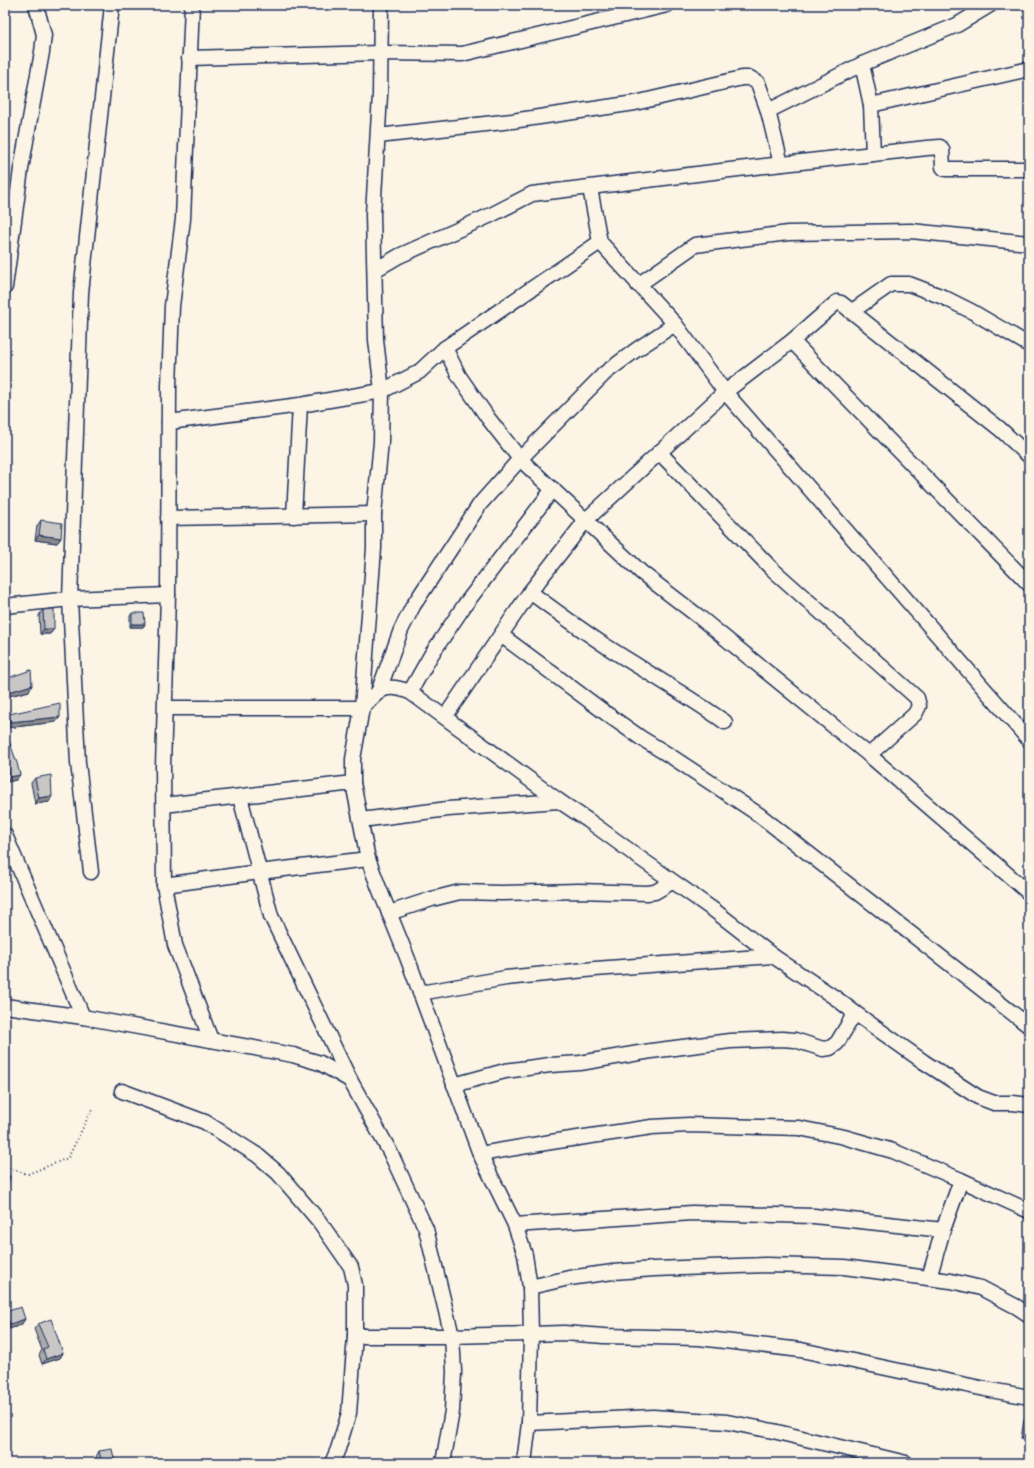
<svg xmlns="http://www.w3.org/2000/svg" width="1034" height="1468" font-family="'Comic Neue',sans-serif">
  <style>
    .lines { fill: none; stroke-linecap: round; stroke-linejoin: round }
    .minor-casing { stroke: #1b2f5e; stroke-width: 17 }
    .path { stroke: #1b2f5e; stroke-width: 2; stroke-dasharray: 1 3; stroke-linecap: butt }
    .minor { stroke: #fcf5e5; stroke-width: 14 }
    .wall { fill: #acabaa; stroke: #1b2f5e }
    .shaded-wall { fill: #8c8b8b; stroke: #1b2f5e }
    .building { fill: #c8c7c6; stroke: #1b2f5e }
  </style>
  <rect width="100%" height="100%" fill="#fcf5e5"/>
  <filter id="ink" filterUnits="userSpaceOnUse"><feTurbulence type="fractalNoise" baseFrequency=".025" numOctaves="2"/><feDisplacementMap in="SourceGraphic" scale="8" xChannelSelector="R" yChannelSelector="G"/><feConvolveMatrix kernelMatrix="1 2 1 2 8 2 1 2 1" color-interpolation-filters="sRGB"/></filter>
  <g filter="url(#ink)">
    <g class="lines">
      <defs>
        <g id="minor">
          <polyline points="192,5 183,219 172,306 169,386 168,595 163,767 164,885 175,945 211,1040"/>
          <polyline points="381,5 380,95 373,214 376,340 382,391 381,442 374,514 374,548 362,708 353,759 353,783 368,859 379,888 407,957 480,1154 515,1225 525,1255 530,1287 531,1335 529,1423 524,1463"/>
          <polyline points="189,58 380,53 462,54 667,5"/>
          <polyline points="862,64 871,105 873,154"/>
          <polyline points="871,105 1029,69"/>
          <polyline points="768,111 862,64 957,25 990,5"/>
          <polyline points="378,136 512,121 635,103 742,78 750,78 758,83 768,111 781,164"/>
          <polyline points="590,188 600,242 675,324 725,392 1029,740"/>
          <polyline points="375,270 399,256 491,215 532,194 738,169 927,148 940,147 942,149 943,167 945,169 1029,169"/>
          <polyline points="638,285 695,245 788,233 911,231 1029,243"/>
          <polyline points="5,287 21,169 42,52 44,35 36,5"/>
          <polyline points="851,312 891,284 909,284 943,297 971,311 1029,345"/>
          <polyline points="792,341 1029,584"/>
          <polyline points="445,348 459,376 488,418 520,459 642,573 698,616 869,755 1029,893"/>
          <polyline points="169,422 300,405 382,391 419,372 445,348 600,242"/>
          <polyline points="659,452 771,568 917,698 919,706 915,714 869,755"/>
          <polyline points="294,516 300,405"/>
          <polyline points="168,518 374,514"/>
          <path d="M530,592C557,612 584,632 612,650C650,674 688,696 725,722"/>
          <polyline points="5,606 70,599 168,595"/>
          <polyline points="501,635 607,714 641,738 672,757 758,814 1029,1026"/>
          <polyline points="379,690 401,630 413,606 480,504 520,459 605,373 636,350 675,324"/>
          <polyline points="410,692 431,655 464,606 553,489"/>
          <path d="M165,708H362C380,690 384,682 410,692L559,801L589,821L641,859L715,911L773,956L837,999L855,1013L924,1062L978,1097L994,1103H1013L1029,1105"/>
          <polyline points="445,717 530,592 586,520 725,392 792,341 837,302 841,303 1000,429 1029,456"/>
          <polyline points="240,797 271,916 350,1080 390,1152 426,1229 452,1336 454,1372 452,1411 443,1463"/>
          <polyline points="164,805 353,783"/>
          <polyline points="361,820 448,809 559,801"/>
          <polyline points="5,835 83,1017"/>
          <polyline points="91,872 78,763 70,599 81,293 112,5"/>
          <polyline points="164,885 259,872 368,859"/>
          <polyline points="389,913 432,899 460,892 501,893 578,891 647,893 655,892 672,882"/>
          <polyline points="420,993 506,978 595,969 773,956"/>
          <polyline points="5,1006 83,1017 293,1055 320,1063 350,1080"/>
          <polyline points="454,1085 505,1071 550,1065 580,1063 651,1051 730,1041 782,1039 795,1040 823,1049 830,1048 837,1043 855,1013"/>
          <polyline points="122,1091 205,1122 257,1155 278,1173 319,1221 351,1267 355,1285 355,1336 349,1413 338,1449 332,1463"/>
          <polyline points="480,1154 551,1142 652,1127 689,1125 799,1128 844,1137 893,1151 961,1180 1029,1211"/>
          <polyline points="515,1225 692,1213 814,1216 943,1230"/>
          <polyline points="929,1278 943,1230 961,1180"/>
          <polyline points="530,1287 569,1278 613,1272 654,1269 766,1265 844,1267 951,1281 981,1288 1017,1307 1029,1315"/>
          <polyline points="355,1336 452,1336 564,1333 604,1336 699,1338 801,1350 985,1389 1029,1397"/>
          <polyline points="529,1423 653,1417 727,1422 773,1431 906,1463"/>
        </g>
      </defs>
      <use href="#minor" class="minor-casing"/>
      <polyline class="path" points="5,1167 28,1174 68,1158 92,1109"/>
      <use href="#minor" class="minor"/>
    </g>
    <g class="wall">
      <polygon points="41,520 61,538 57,543 35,540 37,526"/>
      <polygon points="43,610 54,629 50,634 40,634 39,615"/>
      <polygon points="132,613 145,624 143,627 130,627 130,616"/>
      <polygon points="5,679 32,685 29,691 5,697"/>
      <polygon points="9,714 60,717 56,722 6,728 5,720"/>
      <polygon points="5,736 16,780 7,782 5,770"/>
      <polygon points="35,778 49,802 35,804 31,783"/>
      <polygon points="5,1312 25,1319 21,1325 6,1330 5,1328"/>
      <polygon points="38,1324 63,1353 60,1358 42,1364 39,1355 42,1350 34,1329"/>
      <polygon points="1027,1415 1029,1439 1021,1438 1024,1420"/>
      <polygon points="99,1451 115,1463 97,1463 96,1457"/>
    </g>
    <g class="shaded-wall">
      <polygon points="39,535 61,538 57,543 35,540"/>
      <polygon points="132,624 145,624 143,627 130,627"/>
      <polygon points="44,629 54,629 50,634 40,634"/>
      <polygon points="32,685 29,691 5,697 9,692"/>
      <polygon points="60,717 56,722 6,728 10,722"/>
      <polygon points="20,775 16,780 7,782 10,777"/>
      <polygon points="52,796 49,802 35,804 39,798"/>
      <polygon points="25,1319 21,1325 6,1330 10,1324"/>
      <polygon points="63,1353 60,1358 42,1364 46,1359"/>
      <polygon points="1025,1433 1029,1433 1029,1439 1021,1438"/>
    </g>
    <g class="building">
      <polygon points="41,520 62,523 61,538 39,535"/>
      <polygon points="54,609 54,629 44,629 43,610"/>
      <polygon points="132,613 144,613 145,624 132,624"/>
      <polygon points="31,670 32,685 9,692 5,683 5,679"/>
      <polygon points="60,703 60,717 10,722 9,714"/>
      <polygon points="7,735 17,763 20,775 10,777 6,756 5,757 5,736"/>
      <polygon points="51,775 52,796 39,798 35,778"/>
      <polygon points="5,1175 10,1176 5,1194"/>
      <polygon points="21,1307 25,1319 10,1324 5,1312"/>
      <polygon points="51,1319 63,1353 46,1359 43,1349 48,1347 38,1324"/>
      <polygon points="1027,1415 1029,1415 1029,1433 1025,1433"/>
      <polygon points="112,1449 115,1463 102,1463 99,1451"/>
    </g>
  </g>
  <rect width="1034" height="1468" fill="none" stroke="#fcf5e5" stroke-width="20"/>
  <rect x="10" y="10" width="1014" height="1448" fill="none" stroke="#1b2f5e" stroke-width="1.5" filter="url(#ink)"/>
</svg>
